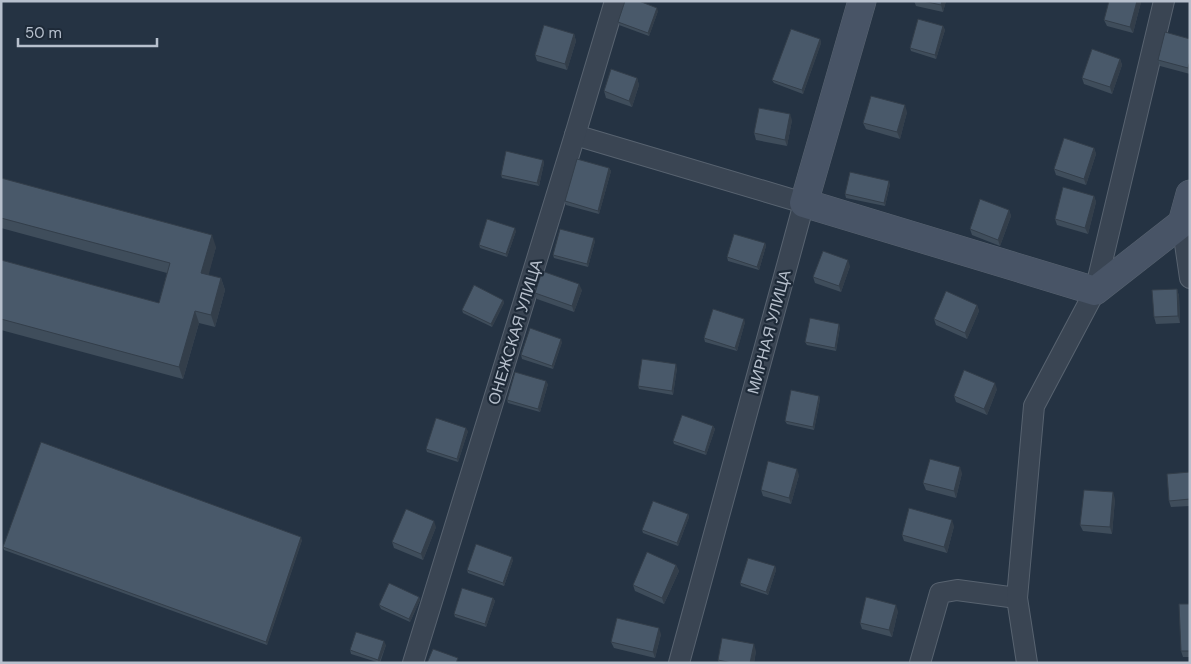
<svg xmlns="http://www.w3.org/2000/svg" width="1191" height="664" font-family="'DM Sans',sans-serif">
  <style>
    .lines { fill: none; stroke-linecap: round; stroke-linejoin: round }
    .street-casing { stroke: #586370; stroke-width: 22 }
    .secondary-casing { stroke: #586370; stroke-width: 29 }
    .street { stroke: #3a4553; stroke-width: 20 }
    .secondary { stroke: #485466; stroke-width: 28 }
    .wall { fill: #3f4d5b }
    .shaded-wall { fill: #333e4a }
    .building { fill: #49596a; stroke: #333e4a }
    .labels { text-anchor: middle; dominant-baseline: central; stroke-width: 4.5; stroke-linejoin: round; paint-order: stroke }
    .street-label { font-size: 16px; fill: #b7c0cd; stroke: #1e2a38 }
  </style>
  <rect width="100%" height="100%" fill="#253343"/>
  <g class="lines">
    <defs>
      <g id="street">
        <polyline points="575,135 804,203 679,663"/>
        <polyline points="1182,223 1190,278"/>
        <polyline points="413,663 575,135 615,1"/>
        <polyline points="920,663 940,593 957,590 1017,598"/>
        <polyline points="1027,663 1017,598 1034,406 1095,291 1164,1"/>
      </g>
      <polyline id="secondary" points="862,1 804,203 1095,291 1182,223 1190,194"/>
    </defs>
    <use href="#street" class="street-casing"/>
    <use href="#secondary" class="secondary-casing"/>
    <use href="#street" class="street"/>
    <use href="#secondary" class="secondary"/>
  </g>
  <g class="wall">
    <polygon points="914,1 946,1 943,12 916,6"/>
    <polygon points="1141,2 1133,33 1107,26 1104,20"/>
    <polygon points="658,11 649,36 619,25 618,22"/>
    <polygon points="943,26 945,30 936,59 911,51 910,48"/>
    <polygon points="574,34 576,41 567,70 537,61 535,55"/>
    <polygon points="820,39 821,43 803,94 774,83 772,80"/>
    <polygon points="1190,39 1190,74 1160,66 1158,60"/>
    <polygon points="1120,59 1122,65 1112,94 1084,84 1082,78"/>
    <polygon points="637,78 639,85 632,107 606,98 604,91"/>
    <polygon points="907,112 900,139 866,129 863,123"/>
    <polygon points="792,120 787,146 756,140 754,133"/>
    <polygon points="1094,148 1096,154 1086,185 1056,175 1054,169"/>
    <polygon points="543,160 544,163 539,186 502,178 501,175"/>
    <polygon points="609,168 611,171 599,214 566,205 565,201"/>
    <polygon points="1,178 216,247 208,275 221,278 225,290 215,327 199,323 183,379 1,330 1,260 159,303 167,273 1,228"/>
    <polygon points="890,184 885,206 846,198 845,194"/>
    <polygon points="1094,196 1096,202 1088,234 1057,225 1055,219"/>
    <polygon points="1009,210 1011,216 1000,246 972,235 970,229"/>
    <polygon points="516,231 507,257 480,248 479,245"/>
    <polygon points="595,241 588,267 554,258 553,255"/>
    <polygon points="765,243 766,246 759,270 728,261 727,257"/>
    <polygon points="850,266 841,292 815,283 813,277"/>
    <polygon points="1177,289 1179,296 1180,323 1156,324 1154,317"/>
    <polygon points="582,290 574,312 537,299 535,293"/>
    <polygon points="503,300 504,303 492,327 463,313 462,310"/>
    <polygon points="977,305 979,311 967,339 936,325 934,319"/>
    <polygon points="745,322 737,351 705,342 704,338"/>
    <polygon points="840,327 836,351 807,345 805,342"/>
    <polygon points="562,342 553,369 522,359 521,355"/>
    <polygon points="677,368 673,395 639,389 638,386"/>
    <polygon points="548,384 540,412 508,403 507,400"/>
    <polygon points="997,389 987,415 956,402 954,396"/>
    <polygon points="819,396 820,399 814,430 787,424 785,421"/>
    <polygon points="713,426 715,429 706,455 674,444 673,441"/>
    <polygon points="468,431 458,462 427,452 426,449"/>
    <polygon points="1190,472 1190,506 1171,507 1169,501"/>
    <polygon points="962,473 956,498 926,490 923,483"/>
    <polygon points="799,475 791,504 763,496 761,490"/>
    <polygon points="1115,499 1112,534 1083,531 1080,525"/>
    <polygon points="688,514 689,517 678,546 643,533 642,530"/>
    <polygon points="954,526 947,553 904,541 902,535"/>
    <polygon points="436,527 423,560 394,548 392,542"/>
    <polygon points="302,540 267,645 4,550 3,547"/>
    <polygon points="513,560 504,586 468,573 467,570"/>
    <polygon points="676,565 679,571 664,604 635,591 633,585"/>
    <polygon points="775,566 776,570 768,595 741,586 740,583"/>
    <polygon points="419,597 420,600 410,622 381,609 379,605"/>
    <polygon points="493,598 495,601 486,627 455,617 454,614"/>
    <polygon points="1190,604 1190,657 1183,657 1181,651"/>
    <polygon points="898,611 892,637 862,629 860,623"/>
    <polygon points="661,634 655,658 614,648 611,642"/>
    <polygon points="386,645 380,663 351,654 350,650"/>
    <polygon points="756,651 754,663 719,663 718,660"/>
  </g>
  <g class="shaded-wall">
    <polygon points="942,1 946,1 943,12 941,5"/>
    <polygon points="1137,1 1140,1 1141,2 1133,33 1130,27"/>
    <polygon points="657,8 658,11 649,36 648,33"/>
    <polygon points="943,26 945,30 936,59 935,55"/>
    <polygon points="574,34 576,41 567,70 565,64"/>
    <polygon points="820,39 821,43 803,94 802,90"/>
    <polygon points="1120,59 1122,65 1112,94 1110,87"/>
    <polygon points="1190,61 1190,73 1188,68"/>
    <polygon points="637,78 639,85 632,107 629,101"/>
    <polygon points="905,105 907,112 900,139 897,132"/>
    <polygon points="790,114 792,120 787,146 785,140"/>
    <polygon points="1094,148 1096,154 1086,185 1084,179"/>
    <polygon points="543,160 544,163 539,186 537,183"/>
    <polygon points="609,168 611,171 599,214 598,211"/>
    <polygon points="889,181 890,184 885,206 884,203"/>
    <polygon points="1094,196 1096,202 1088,234 1085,228"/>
    <polygon points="1009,210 1011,216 1000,246 998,240"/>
    <polygon points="515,228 516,231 507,257 506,254"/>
    <polygon points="212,235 216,247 206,285 201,273"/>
    <polygon points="594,238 595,241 588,267 587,264"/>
    <polygon points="765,243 766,246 759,270 757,267"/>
    <polygon points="848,260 850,266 841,292 839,286"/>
    <polygon points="221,278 225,290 215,327 211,315"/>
    <polygon points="579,284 582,290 574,312 572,306"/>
    <polygon points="1177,289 1179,296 1180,323 1178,316"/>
    <polygon points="503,300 504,303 492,327 491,324"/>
    <polygon points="977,305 979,311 967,339 965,333"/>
    <polygon points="195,311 199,323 183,379 179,367"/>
    <polygon points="744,319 745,322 737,351 735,348"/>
    <polygon points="839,324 840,327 836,351 835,348"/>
    <polygon points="561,339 562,342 553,369 552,366"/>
    <polygon points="676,364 677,368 673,395 672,391"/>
    <polygon points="546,381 548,384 540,412 538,409"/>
    <polygon points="995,383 997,389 987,415 984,409"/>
    <polygon points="819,396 820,399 814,430 813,427"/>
    <polygon points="713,426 715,429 706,455 705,452"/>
    <polygon points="466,428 468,431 458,462 457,459"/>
    <polygon points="960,467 962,473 956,498 954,491"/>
    <polygon points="797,469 799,475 791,504 789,498"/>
    <polygon points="1113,492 1115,499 1112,534 1110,527"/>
    <polygon points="688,514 689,517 678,546 677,543"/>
    <polygon points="952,520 954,526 947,553 944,547"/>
    <polygon points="434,521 436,527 423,560 421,554"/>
    <polygon points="301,537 302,540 267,645 266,642"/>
    <polygon points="512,557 513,560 504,586 503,583"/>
    <polygon points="676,565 679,571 664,604 662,598"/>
    <polygon points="775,566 776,570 768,595 766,592"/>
    <polygon points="419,597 420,600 410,622 409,619"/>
    <polygon points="493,598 495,601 486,627 485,624"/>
    <polygon points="896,605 898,611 892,637 889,630"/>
    <polygon points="659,628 661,634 655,658 653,652"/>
    <polygon points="384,641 386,645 379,663 378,660"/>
    <polygon points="754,644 756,651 754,663 750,663"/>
  </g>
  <g class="building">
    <polygon points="625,1 639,1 657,8 648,33 618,22"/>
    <polygon points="923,1 942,1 941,5"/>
    <polygon points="1109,1 1137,1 1130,27 1104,20"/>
    <polygon points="918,19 943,26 935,55 910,48"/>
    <polygon points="544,25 574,34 565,64 535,55"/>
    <polygon points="791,29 820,39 802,90 772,80"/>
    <polygon points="1165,32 1190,39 1190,61 1188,68 1158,60"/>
    <polygon points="1092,49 1120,59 1110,87 1082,78"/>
    <polygon points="611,69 637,78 629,101 604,91"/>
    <polygon points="871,96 905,105 897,132 863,123"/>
    <polygon points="759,108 790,114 785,140 754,133"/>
    <polygon points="1064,138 1094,148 1084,179 1054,169"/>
    <polygon points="506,151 543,160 537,183 501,175"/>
    <polygon points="577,159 609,168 598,211 565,201"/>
    <polygon points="850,172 889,181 884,203 845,194"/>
    <polygon points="1,178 212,235 201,273 221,278 211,315 195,311 179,367 1,319 1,260 159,303 170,263 1,218"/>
    <polygon points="1063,187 1094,196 1085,228 1055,219"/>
    <polygon points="980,199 1009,210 998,240 970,229"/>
    <polygon points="487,219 515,228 506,254 479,245"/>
    <polygon points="560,229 594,238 587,264 553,255"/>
    <polygon points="734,234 765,243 757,267 727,257"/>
    <polygon points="823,251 848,260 839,286 813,277"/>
    <polygon points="542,271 579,284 572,306 535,293"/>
    <polygon points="474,285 503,300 491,324 462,310"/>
    <polygon points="1177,289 1178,316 1154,317 1152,290"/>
    <polygon points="946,291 977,305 965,333 934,319"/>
    <polygon points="713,309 744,319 735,348 704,338"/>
    <polygon points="810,318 839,324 835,348 805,342"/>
    <polygon points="530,328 561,339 552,366 521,355"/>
    <polygon points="642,359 676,364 672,391 638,386"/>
    <polygon points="964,370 995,383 984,409 954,396"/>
    <polygon points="515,372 546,381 538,409 507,400"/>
    <polygon points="791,390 819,396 813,427 785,421"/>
    <polygon points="682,415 713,426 705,452 673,441"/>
    <polygon points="436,418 466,428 457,459 426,449"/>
    <polygon points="41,442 301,537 266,642 3,547"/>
    <polygon points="930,459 960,467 954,491 923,483"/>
    <polygon points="768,461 797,469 789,498 761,490"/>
    <polygon points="1190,472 1190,499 1169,501 1167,474"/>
    <polygon points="1084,490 1113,492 1110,527 1080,525"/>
    <polygon points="653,501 688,514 677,543 642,530"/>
    <polygon points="909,508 952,520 944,547 902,535"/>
    <polygon points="406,509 434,521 421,554 392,542"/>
    <polygon points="476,544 512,557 503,583 467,570"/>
    <polygon points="647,552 676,565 662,598 633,585"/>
    <polygon points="748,558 775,566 766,592 740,583"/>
    <polygon points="389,583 419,597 409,619 379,605"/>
    <polygon points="462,588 493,598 485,624 454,614"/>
    <polygon points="866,597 896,605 889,630 860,623"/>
    <polygon points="1179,604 1190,604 1190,651 1181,651"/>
    <polygon points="617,618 659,628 653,652 611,642"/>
    <polygon points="356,632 384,641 378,660 350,650"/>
    <polygon points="722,638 754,644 750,663 732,663 718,660"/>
    <polygon points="433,649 458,658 456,663 427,663"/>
  </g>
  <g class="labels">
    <g class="street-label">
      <text transform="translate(515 332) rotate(-73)">ОНЕЖСКАЯ УЛИЦА</text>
      <text transform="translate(769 332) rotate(-75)">МИРНАЯ УЛИЦА</text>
    </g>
  </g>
  <rect width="1191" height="664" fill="none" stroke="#b7c0cd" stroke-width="5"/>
  <path d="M18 38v8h139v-8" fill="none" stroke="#b7c0cd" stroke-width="2.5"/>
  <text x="25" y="38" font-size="15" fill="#b7c0cd" stroke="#1e2a38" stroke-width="4" paint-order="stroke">50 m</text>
</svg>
